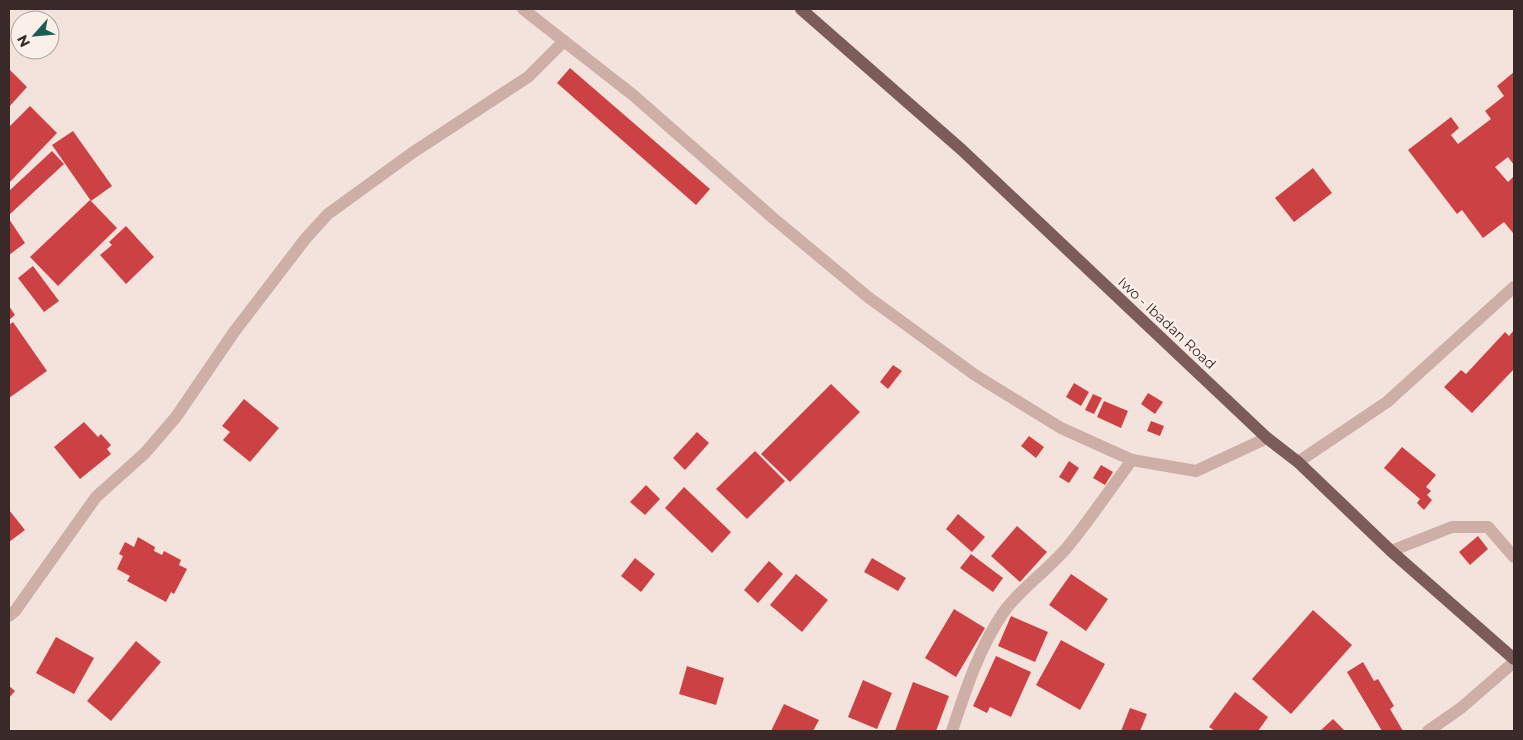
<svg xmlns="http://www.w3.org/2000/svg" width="1523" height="740" font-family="Montserrat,sans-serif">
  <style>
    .building { fill: #cc4244 }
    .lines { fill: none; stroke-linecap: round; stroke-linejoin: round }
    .minor { stroke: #cdafa8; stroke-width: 12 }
    .primary { stroke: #7c5c59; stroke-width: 12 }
    .labels { text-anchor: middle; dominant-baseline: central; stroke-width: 5; stroke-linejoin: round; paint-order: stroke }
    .street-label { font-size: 14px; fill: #392928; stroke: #fbefea }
  </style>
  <rect width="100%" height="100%" fill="#f4e3dd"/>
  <g class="building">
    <polygon points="570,68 710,189 696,205 557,83"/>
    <polygon points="9,69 27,87 9,107"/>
    <polygon points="1514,72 1514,165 1508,157 1495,167 1508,182 1514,176 1514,232 1513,233 1504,222 1483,238 1462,210 1457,214 1408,150 1451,117 1459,128 1451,135 1458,144 1491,119 1485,111 1504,96 1497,86"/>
    <polygon points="30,106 57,133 9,183 9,127"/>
    <polygon points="73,131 112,186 91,201 52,145"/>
    <polygon points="52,151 64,164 9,215 9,191"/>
    <polygon points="1313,168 1332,193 1294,222 1275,198"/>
    <polygon points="90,200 117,228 58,286 30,257"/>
    <polygon points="9,219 25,243 9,255"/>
    <polygon points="126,226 154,257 126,284 100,255 112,245 109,242"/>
    <polygon points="33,266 59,301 44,312 18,278"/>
    <polygon points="9,306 15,315 9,320"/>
    <polygon points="13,322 47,371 9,398 9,325"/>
    <polygon points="1514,330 1514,369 1472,413 1444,387 1461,370 1466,374 1505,332 1509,336"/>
    <polygon points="893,365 902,371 888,389 880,382"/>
    <polygon points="1074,383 1089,392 1081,406 1066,397"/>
    <polygon points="831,384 860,412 790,482 761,454"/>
    <polygon points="1148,393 1163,402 1155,414 1141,404"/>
    <polygon points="1093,394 1102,398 1094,414 1085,410"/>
    <polygon points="244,399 279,428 250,462 223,440 230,432 222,426"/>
    <polygon points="1104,401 1128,411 1121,428 1097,417"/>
    <polygon points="1151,421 1164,426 1160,436 1147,431"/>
    <polygon points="84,422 98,437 101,434 111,445 107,449 111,454 80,479 54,447"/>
    <polygon points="697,432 709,443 685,470 673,458"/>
    <polygon points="1029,436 1044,447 1036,458 1021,446"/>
    <polygon points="1402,447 1436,475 1426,487 1431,491 1427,495 1432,500 1424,510 1417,503 1420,499 1384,468"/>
    <polygon points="755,451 785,481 747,519 716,489"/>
    <polygon points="1069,461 1079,468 1069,483 1059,477"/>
    <polygon points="1101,465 1113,472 1105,485 1093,478"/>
    <polygon points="646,485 660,499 645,515 630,502"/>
    <polygon points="684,487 731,532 712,553 665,508"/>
    <polygon points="9,510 25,530 9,542"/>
    <polygon points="958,514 985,537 972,552 946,529"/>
    <polygon points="1017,526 1047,552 1020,582 991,556"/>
    <polygon points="1478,536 1488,549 1470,565 1459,552"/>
    <polygon points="138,537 155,547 154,551 162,555 164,551 181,560 179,565 187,569 174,594 171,592 166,602 127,581 130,576 117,569 123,556 119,554 125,542 134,547"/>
    <polygon points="971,554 1003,578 993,592 960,568"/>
    <polygon points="635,558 655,574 641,592 621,576"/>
    <polygon points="872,558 906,578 898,591 864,572"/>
    <polygon points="769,561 783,574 758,603 744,590"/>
    <polygon points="796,574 828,600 802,632 770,605"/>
    <polygon points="1071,574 1108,599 1086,631 1049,605"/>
    <polygon points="954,609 985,628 956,677 925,658"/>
    <polygon points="1313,610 1352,645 1291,714 1252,679"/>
    <polygon points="1011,616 1048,632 1035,662 998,646"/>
    <polygon points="56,637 94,658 74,694 36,673"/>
    <polygon points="1061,640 1105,664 1080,710 1036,685"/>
    <polygon points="136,641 161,662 111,721 87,701"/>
    <polygon points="996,656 1031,672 1011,717 990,707 987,713 973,706"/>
    <polygon points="1363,662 1374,681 1378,679 1394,706 1390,709 1403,731 1382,731 1347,672"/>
    <polygon points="687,666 724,678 716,705 679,694"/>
    <polygon points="863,680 892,693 877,729 848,717"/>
    <polygon points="913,682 949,696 936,731 895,731"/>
    <polygon points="9,686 15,691 9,698"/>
    <polygon points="1235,692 1268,717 1258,731 1215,731 1209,727"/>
    <polygon points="784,704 819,720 813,731 771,731"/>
    <polygon points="1130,708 1147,714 1140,731 1121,731"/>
    <polygon points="1333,719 1345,731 1320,731"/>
  </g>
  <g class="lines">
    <g class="minor">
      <polyline points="523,9 633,95 773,218 868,297 975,375 1061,428 1132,460 1196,471 1267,438"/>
      <polyline points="1298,462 1387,402 1514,287"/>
      <polyline points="1391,551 1452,527 1488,527 1514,557"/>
      <polyline points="9,616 15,611 96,497 145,453 176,417 234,332 306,238 328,214 412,153 528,77 564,41"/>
      <path d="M952,731C965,692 979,648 1003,613C1021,587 1049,570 1069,545C1091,518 1111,488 1132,460"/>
      <polyline points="1428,731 1461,708 1514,662"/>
    </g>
    <polyline class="primary" points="801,9 962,150 1267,438 1298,462 1391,551 1514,659"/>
  </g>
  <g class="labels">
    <g class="street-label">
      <text transform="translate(1167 323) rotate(43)">Iwo - Ibadan Road</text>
    </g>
  </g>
  <rect width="1523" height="740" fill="none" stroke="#392928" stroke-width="20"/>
  <g transform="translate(35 35) rotate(243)"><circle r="24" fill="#fbefea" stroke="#ada09c"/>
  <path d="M0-4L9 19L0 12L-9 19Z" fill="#1b5d51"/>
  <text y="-8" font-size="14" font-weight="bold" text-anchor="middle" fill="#392928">N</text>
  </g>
</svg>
